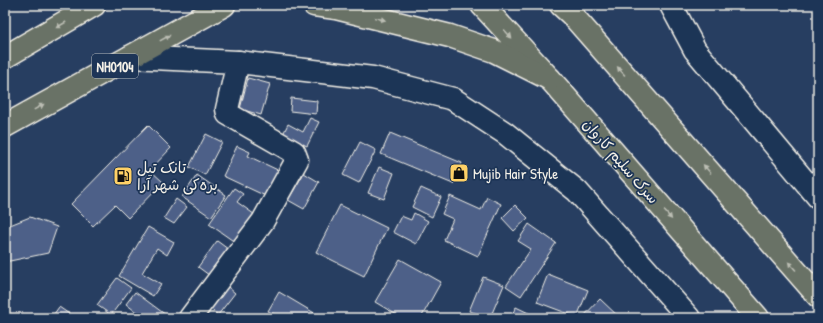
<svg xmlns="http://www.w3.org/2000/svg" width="823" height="323" font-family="'Patrick Hand','Playpen Sans Arabic',sans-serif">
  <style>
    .building { fill: #4e6188; stroke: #f4f1e8 }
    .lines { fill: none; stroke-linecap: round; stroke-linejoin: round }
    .street-casing { stroke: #f4f1e8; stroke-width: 25 }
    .secondary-casing { stroke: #f4f1e8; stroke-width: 25 }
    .primary-casing { stroke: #f4f1e8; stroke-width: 25 }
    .highway-casing { stroke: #f4f1e8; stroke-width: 25 }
    .street { stroke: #1d3557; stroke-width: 22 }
    .secondary { stroke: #1d3557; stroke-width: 22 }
    .primary { stroke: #697266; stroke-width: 22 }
    .highway { stroke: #697266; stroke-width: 22 }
    .oneway { fill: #bcbeb4 }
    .labels { text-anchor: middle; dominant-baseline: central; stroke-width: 3.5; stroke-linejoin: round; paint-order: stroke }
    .shield { fill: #1d3557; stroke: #b4b9bc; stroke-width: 1 }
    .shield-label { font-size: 14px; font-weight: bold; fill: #f4f1e8 }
    .street-label { font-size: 15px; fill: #f4f1e8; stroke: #1d3557 }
    .poi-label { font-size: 15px; fill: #f4f1e8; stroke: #1d3557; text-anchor: start }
  </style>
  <rect width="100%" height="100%" fill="#273e61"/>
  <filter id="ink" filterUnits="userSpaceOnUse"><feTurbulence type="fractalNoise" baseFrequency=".025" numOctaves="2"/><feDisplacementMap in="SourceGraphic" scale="8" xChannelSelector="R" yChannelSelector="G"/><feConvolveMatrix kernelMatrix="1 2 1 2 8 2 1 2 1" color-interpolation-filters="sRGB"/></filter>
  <g filter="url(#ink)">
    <g class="building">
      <polygon points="248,78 270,84 261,115 240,109"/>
      <polygon points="291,98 317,101 316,114 290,111"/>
      <polygon points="310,118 319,122 307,146 283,134 288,124 303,132"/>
      <polygon points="148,125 171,148 150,170 163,182 128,218 115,205 93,226 71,204"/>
      <polygon points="390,133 462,163 453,184 381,154"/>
      <polygon points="206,134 222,142 205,175 189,167"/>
      <polygon points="360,142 376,150 359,183 343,175"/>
      <polygon points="237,146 250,152 248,156 284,173 272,199 223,176"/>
      <polygon points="379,167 394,173 384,199 368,193"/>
      <polygon points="304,173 319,182 304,209 288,200"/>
      <polygon points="197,175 226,195 211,217 182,197"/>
      <polygon points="234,188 243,194 237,202 258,217 239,245 209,224"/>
      <polygon points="421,188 441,197 432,217 412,207"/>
      <polygon points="450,196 481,210 487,197 501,204 478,256 444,240 453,219 442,214"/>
      <polygon points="176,199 187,207 174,224 164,218"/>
      <polygon points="340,205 387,228 364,276 316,252"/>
      <polygon points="515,205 528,218 514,231 502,218"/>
      <polygon points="414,213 428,221 416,244 393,232 401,216 411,220"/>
      <polygon points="30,217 57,227 48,253 5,262 5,227"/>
      <polygon points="529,224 556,243 521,296 506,286 531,249 518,241"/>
      <polygon points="148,227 174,242 167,255 157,248 142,273 161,284 153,296 119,276"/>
      <polygon points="217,241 232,252 213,278 198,267"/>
      <polygon points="400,259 441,282 421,318 402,318 375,302"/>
      <polygon points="548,274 588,290 577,317 537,302"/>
      <polygon points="483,277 504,285 490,318 469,311"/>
      <polygon points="117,278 131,288 111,315 97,305"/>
      <polygon points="222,282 235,293 218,315 204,304"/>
      <polygon points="135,292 170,318 144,318 126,304"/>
      <polygon points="279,292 321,317 320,318 277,318 278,316 268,311"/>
      <polygon points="600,299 620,318 582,318"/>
      <polygon points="5,301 10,303 5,315"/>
      <polygon points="59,307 75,318 51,318"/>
      <polygon points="516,307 539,318 510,318"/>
    </g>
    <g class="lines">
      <defs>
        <polyline id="street" points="190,318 263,221 297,160 294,152 228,114 227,109 238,62"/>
        <g id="secondary">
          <polyline points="671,5 695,50 818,197"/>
          <polyline points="130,57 238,62 373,78 453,99 505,133 577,191 689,318"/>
        </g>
        <g id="primary">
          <polyline points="482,5 550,79 758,318"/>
          <polyline points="561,5 573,16 818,296"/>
        </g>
        <g id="highway">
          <polyline points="314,5 336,8 450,36 494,51 550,79"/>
          <polyline points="570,5 573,16"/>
          <polyline points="5,57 94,5"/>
          <polyline points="5,126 224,5"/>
        </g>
      </defs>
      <use href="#street" class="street-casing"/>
      <use href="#secondary" class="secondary-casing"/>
      <use href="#primary" class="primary-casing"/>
      <use href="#highway" class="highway-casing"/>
      <use href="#street" class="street"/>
      <use href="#secondary" class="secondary"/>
      <use href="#primary" class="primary"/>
      <use href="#highway" class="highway"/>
    </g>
    <defs><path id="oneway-solid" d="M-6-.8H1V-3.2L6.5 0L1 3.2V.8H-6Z"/></defs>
    <g class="oneway">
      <use href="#oneway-solid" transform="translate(380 19) rotate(14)"/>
      <use href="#oneway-solid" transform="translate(61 25) rotate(150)"/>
      <use href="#oneway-solid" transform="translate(508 34) rotate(48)"/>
      <use href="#oneway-solid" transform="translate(165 38) rotate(-29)"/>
      <use href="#oneway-solid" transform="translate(621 71) rotate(-131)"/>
      <use href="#oneway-solid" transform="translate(39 107) rotate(-29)"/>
      <use href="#oneway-solid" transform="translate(707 169) rotate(-131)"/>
      <use href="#oneway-solid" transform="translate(668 215) rotate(49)"/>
      <use href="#oneway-solid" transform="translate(792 266) rotate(-131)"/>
    </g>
  </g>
  <defs>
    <symbol id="shop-square" viewBox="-11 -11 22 22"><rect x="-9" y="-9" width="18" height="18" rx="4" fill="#ffd166" stroke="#1d3557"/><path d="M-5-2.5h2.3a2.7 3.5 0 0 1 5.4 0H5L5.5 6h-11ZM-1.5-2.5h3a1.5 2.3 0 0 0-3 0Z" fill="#111"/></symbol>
    <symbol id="fuel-square" viewBox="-11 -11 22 22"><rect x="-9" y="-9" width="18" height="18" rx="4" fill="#ffd166" stroke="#1d3557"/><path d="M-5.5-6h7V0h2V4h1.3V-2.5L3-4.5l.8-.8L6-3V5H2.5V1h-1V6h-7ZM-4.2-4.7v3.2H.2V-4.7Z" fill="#111"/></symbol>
  </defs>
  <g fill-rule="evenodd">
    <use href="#shop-square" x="448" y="162" width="22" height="22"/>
    <use href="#fuel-square" x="112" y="165" width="22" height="22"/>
  </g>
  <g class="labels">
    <rect class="shield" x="92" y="54" width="46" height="24" rx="3"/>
    <g class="shield-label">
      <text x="115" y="66">NH0104</text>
    </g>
    <g class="street-label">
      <text transform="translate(621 161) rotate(49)">سرک سلیم کاروان</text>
    </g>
    <g class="poi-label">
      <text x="137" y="167">تانک تیل<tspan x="137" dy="17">بره‌کی شهر آرا</tspan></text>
      <text x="473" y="173">Mujib Hair Style</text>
    </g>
  </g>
  <rect width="823" height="323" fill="none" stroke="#1d3557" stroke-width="20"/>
  <rect x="10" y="10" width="803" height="303" fill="none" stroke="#f4f1e8" stroke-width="1.5" filter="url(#ink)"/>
</svg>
